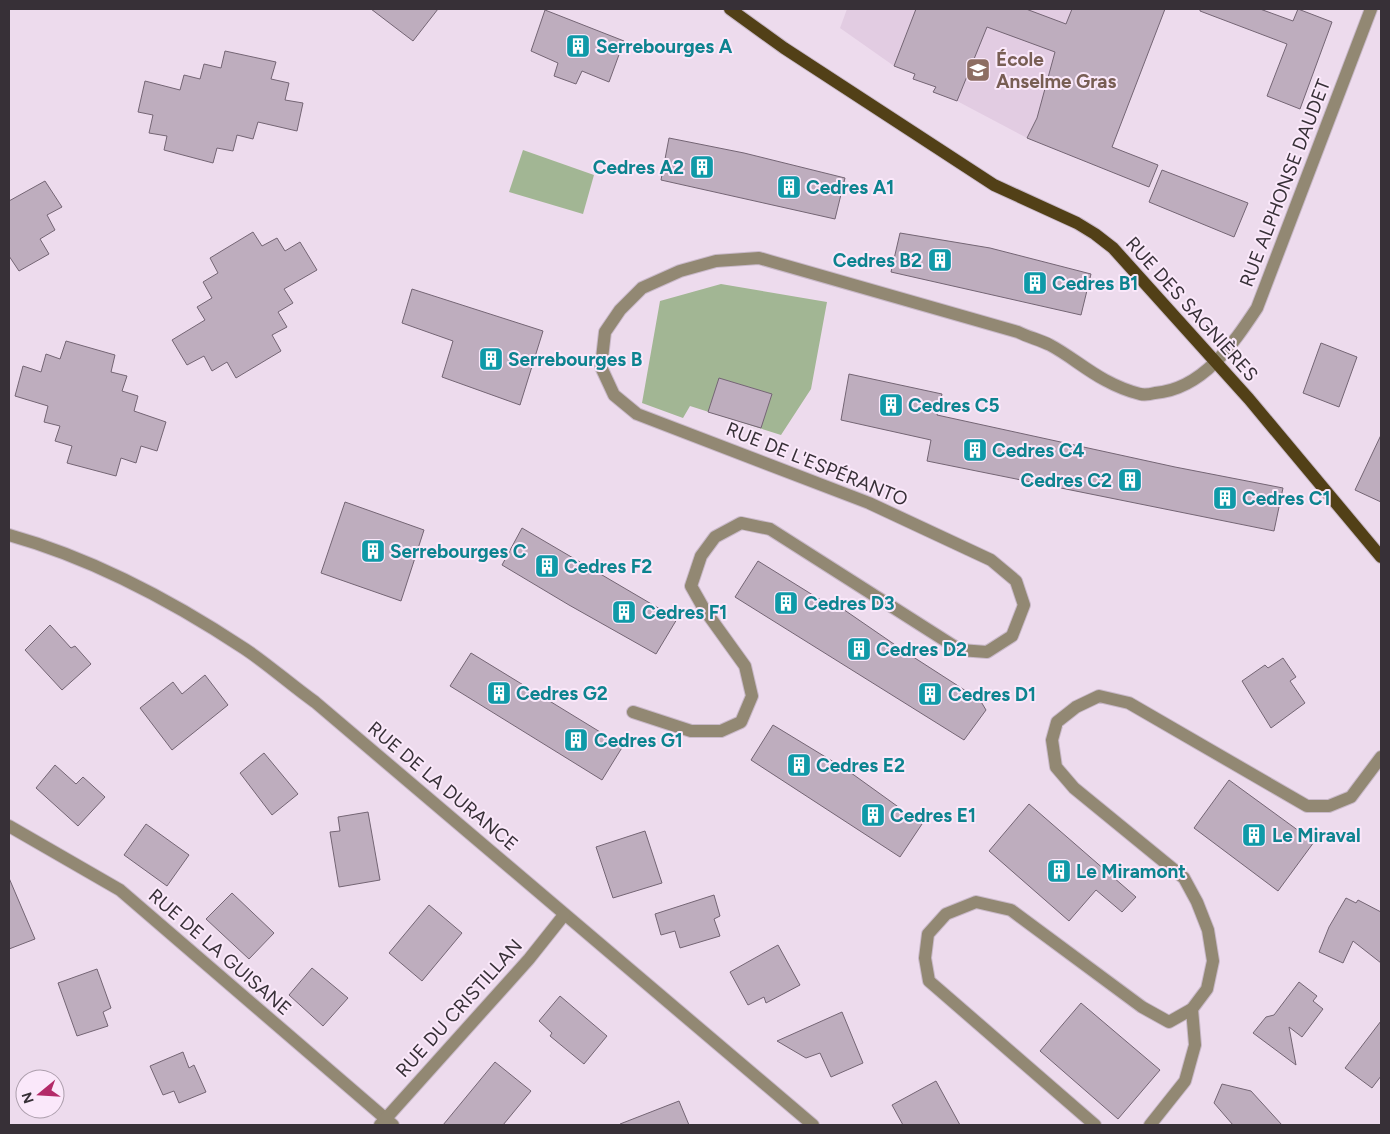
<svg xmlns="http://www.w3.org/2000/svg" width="1390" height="1134" font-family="Figtree,sans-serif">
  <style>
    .built { fill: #e2cce2 }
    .green { fill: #a2b694 }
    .building { fill: #beadbe; stroke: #746574 }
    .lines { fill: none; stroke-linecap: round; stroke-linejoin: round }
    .minor-casing { stroke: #c9b9c9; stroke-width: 14 }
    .major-casing { stroke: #c9b9c9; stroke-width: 14 }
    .minor { stroke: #928873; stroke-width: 12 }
    .major { stroke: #524017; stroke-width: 12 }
    .labels { text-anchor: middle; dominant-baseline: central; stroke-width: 4; stroke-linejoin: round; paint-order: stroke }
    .culture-label { font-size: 19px; font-weight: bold; fill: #0d838f; stroke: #fae8fa; text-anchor: start }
    .education-label { font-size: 19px; font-weight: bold; fill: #785e54; stroke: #fae8fa; text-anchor: start }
    .street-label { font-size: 19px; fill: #373037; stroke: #fae8fa }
  </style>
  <rect width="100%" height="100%" fill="#eddbed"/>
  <polygon class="built" points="847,9 1072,9 1055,52 1037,118 1027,138 957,101 933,92 935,87 913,79 915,74 894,66 840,28"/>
  <g class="green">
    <polygon points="523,150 594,175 583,214 509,192"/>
    <polygon points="721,284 827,302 811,389 781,435 690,406 683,418 642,403 660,301"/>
  </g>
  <g class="building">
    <polygon points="371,9 438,9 413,41"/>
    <polygon points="916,9 1026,9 1066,24 1072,9 1165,9 1112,147 1158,165 1149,187 1027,138 1037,118 1055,52 987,27 957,101 933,92 936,87 913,79 915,74 894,66"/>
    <polygon points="1200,9 1260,9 1293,21 1298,9 1332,22 1300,109 1267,96 1287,44 1200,11"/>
    <polygon points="545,10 624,41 609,82 582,71 576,84 554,76 558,63 531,51"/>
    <polygon points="225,51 276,62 271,79 289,83 285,100 303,103 297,131 258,122 253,139 237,135 233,151 217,148 213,163 164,150 167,136 149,133 153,115 138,112 145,81 180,90 184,75 200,79 204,64 221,68"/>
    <polygon points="669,138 744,153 845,178 835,219 661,180"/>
    <polygon points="1162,170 1248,203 1234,237 1149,202"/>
    <polygon points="45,181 62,207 47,215 55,230 40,239 49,254 19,271 9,256 9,201"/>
    <polygon points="253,232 262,246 277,238 285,251 300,242 317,270 284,289 293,303 278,312 287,327 272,335 281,351 236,378 227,362 212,371 204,356 187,365 172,340 205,320 197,307 212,298 203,282 218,273 210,258"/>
    <polygon points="900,233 990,248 1091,274 1081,315 891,272"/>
    <polygon points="412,289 543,331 520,405 442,377 453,341 402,323"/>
    <polygon points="66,341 115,355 111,372 127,376 122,391 138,396 134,411 166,422 157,451 141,446 136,463 121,458 116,476 67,463 72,446 55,441 60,426 44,422 48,406 15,396 23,366 41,372 46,354 60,359"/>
    <polygon points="1321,343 1357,357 1339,407 1303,393"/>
    <polygon points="849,374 942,394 937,415 1175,467 1283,488 1274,531 927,461 931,440 841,420"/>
    <polygon points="719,378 772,394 761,428 708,412"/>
    <polygon points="1381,435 1381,502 1355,490"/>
    <polygon points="345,502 424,530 401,601 321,573"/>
    <polygon points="522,528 677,619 656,654 569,605 502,565"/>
    <polygon points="758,561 837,610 840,607 904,651 980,700 986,710 964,740 735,597"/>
    <polygon points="50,625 71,648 75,646 91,664 62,690 25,650"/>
    <polygon points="471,653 623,746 602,780 450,686"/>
    <polygon points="1283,658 1296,677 1290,681 1305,703 1271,728 1242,681 1265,665 1268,668"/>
    <polygon points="205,675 228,705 172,750 140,708 173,682 182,694"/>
    <polygon points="773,725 847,770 922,824 900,857 751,760"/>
    <polygon points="264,753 298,794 272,815 240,773"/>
    <polygon points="55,765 76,784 83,777 105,797 78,826 36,788"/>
    <polygon points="1229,780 1314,842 1278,891 1194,828"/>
    <polygon points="1029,804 1136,897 1122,912 1096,890 1069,921 989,851"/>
    <polygon points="368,812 380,880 339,887 330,832 340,831 338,817"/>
    <polygon points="146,824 189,855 167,886 124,855"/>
    <polygon points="645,831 662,883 613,898 596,847"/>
    <polygon points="9,878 35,939 9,949"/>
    <polygon points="232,893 274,933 249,959 206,919"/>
    <polygon points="714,895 720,916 714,919 720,936 680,948 675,931 661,935 655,914"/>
    <polygon points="1346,898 1356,903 1358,900 1381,912 1381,963 1353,941 1343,963 1319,952 1329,927"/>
    <polygon points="429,905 462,933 422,981 389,953"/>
    <polygon points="778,945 800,985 766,1003 764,997 748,1005 730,972"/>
    <polygon points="312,968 348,998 323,1026 289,995"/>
    <polygon points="97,969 111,1008 103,1012 108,1026 77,1036 58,983"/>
    <polygon points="1299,982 1317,996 1313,1001 1323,1009 1302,1037 1289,1027 1296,1065 1253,1033 1266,1017 1274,1015"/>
    <polygon points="560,996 607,1036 584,1064 550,1036 552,1033 539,1021"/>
    <polygon points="1081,1003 1160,1070 1118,1119 1040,1051"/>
    <polygon points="842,1012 863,1063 831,1077 820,1053 806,1058 777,1041"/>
    <polygon points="1381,1021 1381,1076 1372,1088 1345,1068"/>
    <polygon points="183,1052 189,1068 194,1065 206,1092 179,1103 174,1091 163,1095 150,1066"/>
    <polygon points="495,1062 531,1091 503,1125 443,1125"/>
    <polygon points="936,1081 960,1125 903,1125 892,1105"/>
    <polygon points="1222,1084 1251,1091 1282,1125 1233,1125 1214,1103"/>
    <polygon points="679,1101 689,1125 621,1125 620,1124"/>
  </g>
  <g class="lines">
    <defs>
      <g id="minor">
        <path d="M9,535C91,558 174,602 245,649C269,665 291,685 315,702L813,1125"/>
        <path d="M633,712L691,731H721L741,722L752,696L745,666L704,609L691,586L701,556L715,537L741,523L770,529L960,650L987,652L1012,636L1024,605L1016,581L991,560L869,503L637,414L614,395L601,367L605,332L620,310L642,288L680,271L716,261L759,258L1018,332C1028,337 1040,340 1050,345C1069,355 1086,370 1105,380C1116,386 1128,391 1140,394C1145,395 1151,394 1155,393C1203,389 1233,344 1257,308L1371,9"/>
        <polyline points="9,826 120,890 393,1125"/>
        <polyline points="380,1125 529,959 564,915"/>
        <polyline points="1095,1125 929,981 925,958 928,934 946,914 976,902 1011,910 1142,1007 1169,1022 1192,1009 1207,989 1213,961 1208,930 1197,902 1184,878 1074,788 1056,767 1052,740 1057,722 1076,707 1099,696 1129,703 1307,806 1329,806 1351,797 1381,757"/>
        <polyline points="1150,1125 1185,1081 1195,1045 1192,1009"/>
      </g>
      <polyline id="major" points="730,9 784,48 994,185 1077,223 1095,234 1113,248 1249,399 1381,557"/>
    </defs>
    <use href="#minor" class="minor-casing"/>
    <use href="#major" class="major-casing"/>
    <use href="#minor" class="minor"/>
    <use href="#major" class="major"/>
  </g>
  <defs>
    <symbol id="building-square" viewBox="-11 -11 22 22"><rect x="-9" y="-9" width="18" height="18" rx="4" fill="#0f9aa8" stroke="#fae8fa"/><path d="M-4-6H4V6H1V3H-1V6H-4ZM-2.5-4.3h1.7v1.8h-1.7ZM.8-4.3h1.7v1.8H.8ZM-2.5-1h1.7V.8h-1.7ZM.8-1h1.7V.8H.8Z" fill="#fff"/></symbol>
    <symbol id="school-square" viewBox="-11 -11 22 22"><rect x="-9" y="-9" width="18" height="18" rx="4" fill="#8d6e63" stroke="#fae8fa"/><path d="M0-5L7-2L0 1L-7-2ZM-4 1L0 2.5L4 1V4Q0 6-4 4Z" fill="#fff"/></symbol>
  </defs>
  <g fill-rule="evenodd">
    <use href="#building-square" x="564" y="32" width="28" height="28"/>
    <use href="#school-square" x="964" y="56" width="28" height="28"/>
    <use href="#building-square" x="688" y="153" width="28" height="28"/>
    <use href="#building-square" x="775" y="173" width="28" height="28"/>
    <use href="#building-square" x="926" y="246" width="28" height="28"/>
    <use href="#building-square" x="1021" y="269" width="28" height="28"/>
    <use href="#building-square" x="477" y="345" width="28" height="28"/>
    <use href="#building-square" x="877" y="391" width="28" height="28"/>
    <use href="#building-square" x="961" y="436" width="28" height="28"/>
    <use href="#building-square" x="1116" y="466" width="28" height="28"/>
    <use href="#building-square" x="1211" y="484" width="28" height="28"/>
    <use href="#building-square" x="359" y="537" width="28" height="28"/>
    <use href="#building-square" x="533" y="552" width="28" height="28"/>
    <use href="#building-square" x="772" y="589" width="28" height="28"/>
    <use href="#building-square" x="610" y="598" width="28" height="28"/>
    <use href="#building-square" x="845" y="635" width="28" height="28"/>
    <use href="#building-square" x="485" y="679" width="28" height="28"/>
    <use href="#building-square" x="916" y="680" width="28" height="28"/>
    <use href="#building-square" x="562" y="726" width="28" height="28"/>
    <use href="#building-square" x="785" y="751" width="28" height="28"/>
    <use href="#building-square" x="859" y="801" width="28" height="28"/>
    <use href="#building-square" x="1240" y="821" width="28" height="28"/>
    <use href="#building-square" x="1045" y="857" width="28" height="28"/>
  </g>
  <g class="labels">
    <g class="culture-label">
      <text x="596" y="46">Serrebourges A</text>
      <text x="684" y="167" text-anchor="end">Cedres A2</text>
      <text x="806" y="187">Cedres A1</text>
      <text x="922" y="260" text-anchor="end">Cedres B2</text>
      <text x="1052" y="283">Cedres B1</text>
      <text x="508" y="359">Serrebourges B</text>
      <text x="908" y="405">Cedres C5</text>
      <text x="992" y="450">Cedres C4</text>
      <text x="1112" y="480" text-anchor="end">Cedres C2</text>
      <text x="1242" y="498">Cedres C1</text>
      <text x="390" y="551">Serrebourges C</text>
      <text x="564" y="566">Cedres F2</text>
      <text x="804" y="603">Cedres D3</text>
      <text x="642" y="612">Cedres F1</text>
      <text x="876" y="649">Cedres D2</text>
      <text x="516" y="693">Cedres G2</text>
      <text x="948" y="694">Cedres D1</text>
      <text x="594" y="740">Cedres G1</text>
      <text x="816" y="765">Cedres E2</text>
      <text x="890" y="815">Cedres E1</text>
      <text x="1272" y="835">Le Miraval</text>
      <text x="1076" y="871">Le Miramont</text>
    </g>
    <g class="education-label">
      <text x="996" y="59">École<tspan x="996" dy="22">Anselme Gras</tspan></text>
    </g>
    <g class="street-label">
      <text transform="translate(1285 183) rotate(-69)">RUE ALPHONSE DAUDET</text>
      <text transform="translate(1192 309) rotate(48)">RUE DES SAGNIÈRES</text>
      <text transform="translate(817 464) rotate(22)">RUE DE L'ESPÉRANTO</text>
      <text transform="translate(443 786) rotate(40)">RUE DE LA DURANCE</text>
      <text transform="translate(220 952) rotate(41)">RUE DE LA GUISANE</text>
      <text transform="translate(459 1008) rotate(-48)">RUE DU CRISTILLAN</text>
    </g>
  </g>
  <rect width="1390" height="1134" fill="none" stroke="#373037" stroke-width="20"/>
  <g transform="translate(40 1094) rotate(252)"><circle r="24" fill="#fae8fa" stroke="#ac9eac"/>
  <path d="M0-4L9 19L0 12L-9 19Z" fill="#b32a68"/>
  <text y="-8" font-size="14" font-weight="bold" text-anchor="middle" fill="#373037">N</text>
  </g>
</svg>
